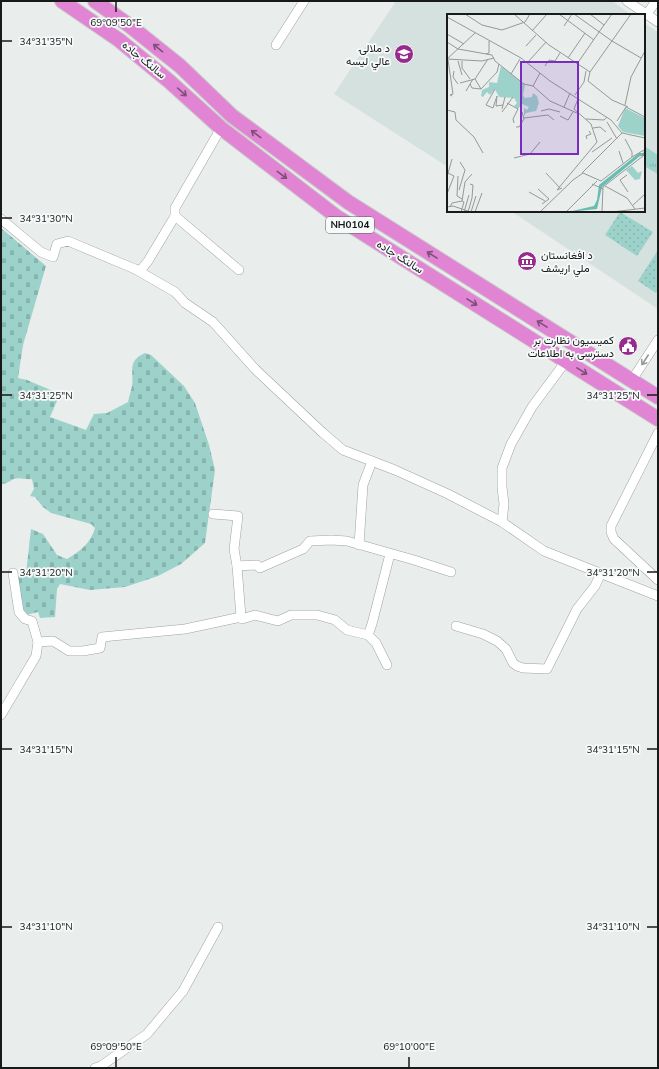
<svg xmlns="http://www.w3.org/2000/svg" width="659" height="1069" font-family="'Nunito Sans',Vazirmatn,sans-serif">
  <style>
    .built { fill: #d4e1df }
    .grass { fill: url(#grass-tufts) }
    .cemetery { fill: url(#cemetery-stones) }
    .park { fill: url(#park-dots) }
    .lines { fill: none; stroke-linecap: round; stroke-linejoin: round }
    .minor-casing { stroke: #a0a3a3; stroke-width: 10 }
    .highway-casing { stroke: #c8c8c8; stroke-width: 16 }
    .minor { stroke: #fff; stroke-width: 9 }
    .highway { stroke: #e284d4; stroke-width: 14 }
    .oneway { stroke: #7d4f76 }
    .oneway2 { stroke: #979898 }
    .ticks { fill: none; stroke: #181a19; stroke-width: 1.5 }
    .labels { text-anchor: middle; dominant-baseline: central; stroke-width: 3.5; stroke-linejoin: round; paint-order: stroke }
    .shield { fill: #f7fafa; stroke: #5b5d5c; stroke-width: 1 }
    .shield-label { font-size: 10px; font-weight: bold; fill: #181a19 }
    .poi-label { font-size: 11px; fill: #181a19; stroke: #f7fafa; text-anchor: end }
    .street-label { font-size: 11px; fill: #181a19; stroke: #f7fafa }
    .inset-road { fill: none; stroke: #959998; stroke-width: 1 }
    .view { fill: #7b2cbf; fill-opacity: 0.15; stroke: #7b2cbf; stroke-width: 2 }
    .inset-edge { fill: none; stroke: #181a19; stroke-width: 2 }
    .ticks-label { font-size: 10px; text-anchor: middle; fill: #181a19; stroke: #f7fafa; stroke-width: 3.5; stroke-linejoin: round; paint-order: stroke }
  </style>
  <defs>
    <pattern id="grass-tufts" width="24" height="20" patternUnits="userSpaceOnUse"><rect width="24" height="20" fill="#9dd2cb"/><path d="M3 7l-1-3M5 7V3M7 7l1-3M15 17l-1-3M17 17v-4M19 17l1-3" fill="none" stroke="#86b4ae"/></pattern>
    <pattern id="cemetery-stones" width="16" height="16" patternUnits="userSpaceOnUse"><rect width="16" height="16" fill="#9dd2cb"/><path d="M2 7V4a2 2 0 0 1 4 0v3zM10 15v-3a2 2 0 0 1 4 0v3z" fill="#86b4ae"/></pattern>
    <pattern id="park-dots" width="8" height="8" patternUnits="userSpaceOnUse"><rect width="8" height="8" fill="#9dd2cb"/><path d="M2 2h.1M6 6h.1" fill="none" stroke="#86b4ae" stroke-width="1.8" stroke-linecap="round"/></pattern>
  </defs>
  <rect width="100%" height="100%" fill="#e9edec"/>
  <g class="built">
    <polygon points="396,1 612,1 632,15 448,15 448,167 334,94"/>
    <polygon points="644,23 658,32 658,309 511,211 644,211"/>
  </g>
  <polygon class="grass" points="644,146 658,155 658,174 644,166"/>
  <path class="cemetery" d="M1,228L46,266L23,345L18,378L27,380L60,394L50,417L86,430L94,414L107,413L128,402C129,397 131,391 132,386C134,370 127,361 145,353L151,355L184,386L195,403L209,445L215,470L205,543L181,564L158,576L125,587L90,590L60,584L57,589L55,617L40,618L38,612L26,615C20,603 16,587 18,574H26L31,529L43,534L57,555L67,559C80,551 91,543 95,528L91,524L51,513L43,507L35,497L30,496L34,489L32,479C26,480 19,477 14,479C9,481 7,484 1,484Z"/>
  <g class="park">
    <polygon points="620,212 653,232 637,256 605,235"/>
    <polygon points="658,250 658,290 656,293 638,281"/>
  </g>
  <g class="lines">
    <defs>
      <g id="minor">
        <polyline points="627,1 658,22"/>
        <polyline points="647,14 656,1"/>
        <polyline points="276,45 304,1"/>
        <polyline points="175,216 239,270"/>
        <polyline points="1,219 41,252 53,257 57,244 68,241 135,269 175,292 185,303 213,322 255,369 323,433 343,450 395,470 448,494 502,522 544,551 658,596"/>
        <polyline points="135,269 140,271 148,261 175,216 175,208 221,128"/>
        <polyline points="632,380 658,340"/>
        <polyline points="658,433 611,526 611,532 614,539 658,580"/>
        <polyline points="213,514 238,516 234,549 237,566 241,617"/>
        <polyline points="502,522 504,504 502,487 502,468 511,444 532,407 566,361"/>
        <polyline points="359,545 363,485 372,461"/>
        <polyline points="237,566 257,565 260,568 303,549 310,541 331,540 347,541 414,560 451,572"/>
        <polyline points="456,626 483,634 497,641 506,649 513,663 517,666 523,668 547,669 577,609 595,586 601,573"/>
        <polyline points="368,635 372,624 390,554"/>
        <polyline points="38,642 53,641 69,651 83,651 100,648 102,637 185,629 241,617 242,619 255,615 278,621 291,615 317,615 328,618 335,620 347,630 368,635 376,643 387,665"/>
        <polyline points="1,715 36,656 38,642 32,621 25,619 19,612 13,573"/>
        <polyline points="95,1068 101,1066 147,1034 183,991 218,927"/>
      </g>
      <g id="highway">
        <polyline points="62,1 119,40 169,81 221,128 337,217 658,419"/>
        <polyline points="95,1 130,26 180,66 232,116 348,202 658,397"/>
      </g>
    </defs>
    <use href="#minor" class="minor-casing"/>
    <use href="#highway" class="highway-casing"/>
    <use href="#minor" class="minor"/>
    <use href="#highway" class="highway"/>
  </g>
  <defs><path id="oneway-shaft" d="M-6 0H5M1.5-3L5.5 0L1.5 3" fill="none" stroke-width="1.6" stroke-linecap="round" stroke-linejoin="round"/></defs>
  <g class="oneway">
    <use href="#oneway-shaft" transform="translate(158 48) rotate(-141)"/>
    <use href="#oneway-shaft" transform="translate(182 92) rotate(42)"/>
    <use href="#oneway-shaft" transform="translate(256 134) rotate(-143)"/>
    <use href="#oneway-shaft" transform="translate(282 175) rotate(37)"/>
    <use href="#oneway-shaft" transform="translate(432 255) rotate(-148)"/>
    <use href="#oneway-shaft" transform="translate(472 302) rotate(32)"/>
    <use href="#oneway-shaft" transform="translate(542 324) rotate(-148)"/>
    <use href="#oneway-shaft" transform="translate(582 371) rotate(32)"/>
  </g>
  <use class="oneway2" href="#oneway-shaft" transform="translate(645 360) rotate(123)"/>
  <path class="ticks" d="M116,2V12M2,41H12M2,218H12M2,395H12M647,395H657M2,572H12M647,572H657M2,749H12M647,749H657M2,927H12M647,927H657M116,1057V1067M409,1057V1067"/>
  <defs>
    <symbol id="school-disc" viewBox="-11 -11 22 22"><circle r="9.5" fill="#972b8c" stroke="#f7fafa"/><path d="M0-5L7-2L0 1L-7-2ZM-4 1L0 2.5L4 1V4Q0 6-4 4Z" fill="#fff"/></symbol>
    <symbol id="museum-disc" viewBox="-11 -11 22 22"><circle r="9.5" fill="#972b8c" stroke="#f7fafa"/><path d="M0-6L6-3V-2H-6V-3ZM-5-1h2V3h-2ZM-1-1h2V3h-2ZM3-1h2V3H3ZM-6 4H6V6H-6Z" fill="#fff"/></symbol>
    <symbol id="civic-disc" viewBox="-11 -11 22 22"><circle r="9.5" fill="#972b8c" stroke="#f7fafa"/><path d="M-.6-6.5H3V-4.5H.6V-3L4-1V1h2V6H-6V1h2V-1L-.6-3ZM-1.2 2.5V6h2.4V2.5Z" fill="#fff"/></symbol>
  </defs>
  <g fill-rule="evenodd">
    <use href="#school-disc" x="393" y="43" width="22" height="22"/>
    <use href="#museum-disc" x="516" y="250" width="22" height="22"/>
    <use href="#civic-disc" x="617" y="335" width="22" height="22"/>
  </g>
  <g class="labels">
    <rect class="shield" x="326" y="217" width="48" height="16" rx="3"/>
    <g class="shield-label">
      <text x="350" y="225">NH0104</text>
    </g>
    <g class="poi-label">
      <text x="390" y="48">د ملالۍ<tspan x="390" dy="13">عالي لیسه</tspan></text>
      <text x="541" y="255" text-anchor="start">د افغانستان<tspan x="541" dy="13">ملي اریشف</tspan></text>
      <text x="614" y="340">کمیسیون نظارت بر<tspan x="614" dy="13">دسترسی به اطلاعات</tspan></text>
    </g>
    <g class="street-label">
      <text transform="translate(144 60) rotate(39)">سالنگ جاده</text>
      <text transform="translate(400 257) rotate(32)">سالنگ جاده</text>
    </g>
  </g>
  <g transform="translate(447 14)">
    <rect width="198" height="198" fill="#e9edec"/>
    <path d="M54,52L78,71L76,81L78,84L85,83L86,79L90,82L92,89L89,97L79,99L77,102V94L80,96L82,93L75,90L71,95L67,92L70,89L67,84L52,83L48,75L43,81L40,78L36,83L34,82L35,76L42,73V68L50,69Z" fill="#9dd2cb"/>
    <path d="M178,94L198,104V122L176,118L171,112ZM185,152L191,159L195,157L193,165L188,166L179,156Z" fill="#9dd2cb"/>
    <path d="M192,139H198V142H193L155,173L150,195L121,198L147,192L150,186L152,171Z" fill="#67bdb2"/>
    <path class="inset-road" d="M18,0L35,11L55,16L78,8L83,0M67,0L102,31L143,58M112,0L147,26M127,0L165,27M143,0L157,11M0,3L74,44L103,67L164,106L175,119M117,12L125,0M85,17L100,0M152,18L165,0M0,20L17,30M165,27L194,44M0,28L11,35M79,32L89,21M11,35L45,41L48,47L77,70L86,72L103,87L132,100M39,40L42,39V27M121,44L138,19M0,45L35,47L47,44M0,45L28,19M1,46L6,80L3,81L5,82M11,47L15,61M15,47V54L23,65M81,48L99,28M130,50L152,18M98,52L102,46L108,47L113,39M7,57L6,63L11,70M64,60L73,45M28,65L41,45M13,69L28,65L34,75L50,58L52,50M23,70L25,74L34,75M86,72L93,59M48,75L39,91L46,94L50,82M19,77L26,65M128,81L137,68L139,57M50,82L49,92L56,91M60,89L71,95L66,105L67,109M178,91L184,63L198,37M117,93L123,79M181,93L165,86L141,67L143,58L184,0M55,95L58,83M0,96L8,98L9,106L27,123L36,139M94,97L102,95L113,98M55,98L66,83M113,102L121,106L126,98M77,104L101,101L107,106M139,105L157,106L160,103M170,107L179,93L198,103M160,108L170,125M69,113H72L77,105L75,98M146,114L153,113L159,118M175,119L198,124M140,125L139,122L144,120L142,117M172,137L176,149M145,138L165,124M185,143L197,136M67,144L83,140L93,128M99,159L113,174M135,159L175,119M180,161L173,166L181,178M11,162L10,182L15,185M0,163L5,145M145,170L156,175M158,172L180,184L188,195M115,174L110,176L150,128L144,110L127,95L131,85M91,175L102,185L95,190M12,176L18,156L13,148M82,178L98,187M0,180L7,162L1,159M186,191L198,180M0,193L6,192L24,198M3,193L5,189L15,187L18,168L25,160M14,198L17,188L15,187M17,198L22,181M21,198L25,184L26,171L23,170M24,198L29,182M28,198L35,179M93,198L126,166L136,159L154,167L185,143V138L178,125M119,198L150,167M155,198L156,173L196,142L198,135M165,198L198,194"/>
    <path class="view" d="M74,48H131V140H74Z"/>
    <rect width="198" height="198" class="inset-edge"/>
  </g>
  <g class="ticks-label">
    <text x="116" y="26">69°09'50"E</text>
    <text x="46" y="45">34°31'35"N</text>
    <text x="46" y="222">34°31'30"N</text>
    <text x="46" y="399">34°31'25"N</text>
    <text x="613" y="399">34°31'25"N</text>
    <text x="46" y="576">34°31'20"N</text>
    <text x="613" y="576">34°31'20"N</text>
    <text x="46" y="753">34°31'15"N</text>
    <text x="613" y="753">34°31'15"N</text>
    <text x="46" y="930">34°31'10"N</text>
    <text x="613" y="930">34°31'10"N</text>
    <text x="116" y="1050">69°09'50"E</text>
    <text x="409" y="1050">69°10'00"E</text>
  </g>
  <rect width="659" height="1069" fill="none" stroke="#181a19" stroke-width="4"/>
</svg>
